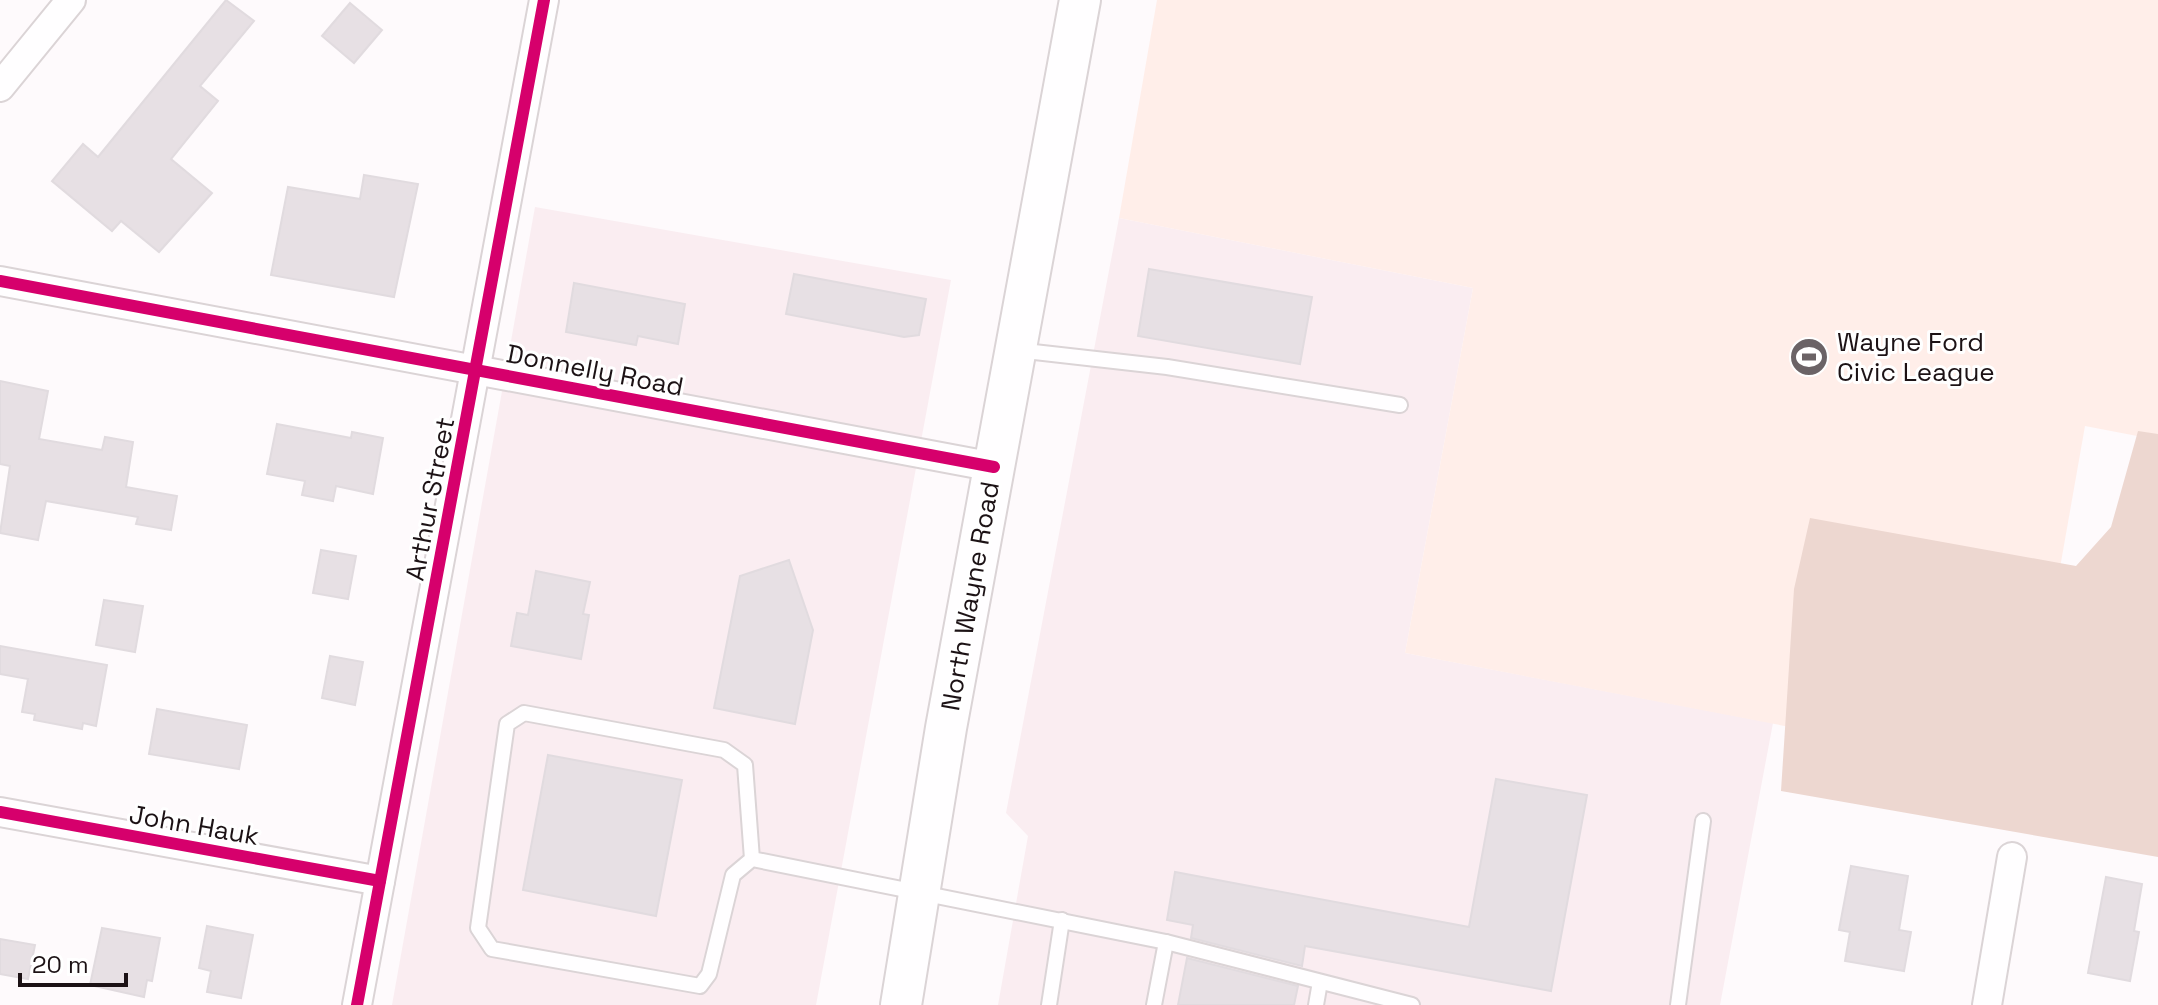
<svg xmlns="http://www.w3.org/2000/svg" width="2158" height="1005" font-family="'Space Grotesk',sans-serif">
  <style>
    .built { fill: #faedf1 }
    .green { fill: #ffeee9 }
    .forest { fill: #edd7d0 }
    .building { fill: #e7e0e4; stroke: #e1dbdf; stroke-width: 2 }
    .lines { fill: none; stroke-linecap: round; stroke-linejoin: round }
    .lane-casing { stroke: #dbd4d6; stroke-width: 18 }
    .street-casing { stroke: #dbd4d6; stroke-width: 32 }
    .secondary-casing { stroke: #dbd4d6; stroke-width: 44 }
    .lane { stroke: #fffeff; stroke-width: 14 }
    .street { stroke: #fffeff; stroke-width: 28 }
    .secondary { stroke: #fffeff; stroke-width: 40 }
    .cycleway-casing { stroke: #fff; stroke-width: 17 }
    .cycleway { stroke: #d6006c; stroke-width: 12 }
    .labels { text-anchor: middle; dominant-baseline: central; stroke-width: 6; stroke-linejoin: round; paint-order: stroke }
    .poi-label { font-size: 26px; fill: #1c1215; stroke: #fff; text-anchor: start }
    .street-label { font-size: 26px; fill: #1c1215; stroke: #fff }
  </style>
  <rect width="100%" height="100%" fill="#fefafc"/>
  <g class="built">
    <polygon points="535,207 951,280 816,1005 392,1005"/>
    <polygon points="1119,218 1473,288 1405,653 1773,723 1720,1005 998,1005 1028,836 1006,813"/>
  </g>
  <polygon class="green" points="1157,0 2158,0 2158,440 2085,426 2024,772 1405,653 1473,288 1119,218"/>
  <polygon class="forest" points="2138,431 2158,434 2158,857 1781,791 1794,589 1810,518 2076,566 2111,527"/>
  <g class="building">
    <polygon points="226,0 254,21 200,86 218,101 171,159 212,193 159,252 121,221 112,231 52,181 83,144 98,157"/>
    <polygon points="350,3 382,30 354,63 322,36"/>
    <polygon points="364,175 418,184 394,297 271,275 288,187 360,199"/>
    <polygon points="1149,269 1312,297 1300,364 1138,336"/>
    <polygon points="794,274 926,299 919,335 904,337 786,314"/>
    <polygon points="574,283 685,304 678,344 638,336 636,345 566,332"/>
    <polygon points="0,381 48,391 39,439 102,450 105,437 133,442 126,487 177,496 171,530 136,524 138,517 46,501 38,540 0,533 10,466 0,464"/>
    <polygon points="277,424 351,438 352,432 383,438 373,494 336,486 333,501 302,495 305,481 267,474"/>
    <polygon points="321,550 356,556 348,599 313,593"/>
    <polygon points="789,560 813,630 795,724 714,708 740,576"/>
    <polygon points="536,571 590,582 583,614 589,615 581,659 511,646 517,613 528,615"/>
    <polygon points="104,600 143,606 135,652 96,645"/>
    <polygon points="0,646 107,665 96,726 83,723 82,729 34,720 35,714 22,712 28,679 0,674"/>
    <polygon points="330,656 363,662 355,705 322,698"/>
    <polygon points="157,709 247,725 239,769 149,754"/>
    <polygon points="548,755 682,780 656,916 523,890"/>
    <polygon points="1496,779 1587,795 1551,991 1305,946 1302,966 1191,938 1193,925 1167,920 1175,872 1469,927"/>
    <polygon points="1851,866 1908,876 1899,930 1911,932 1904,971 1845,961 1850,932 1839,930"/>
    <polygon points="2106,877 2142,884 2134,931 2139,932 2130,981 2088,973"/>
    <polygon points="207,926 253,935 241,998 207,992 211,971 199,968"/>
    <polygon points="102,928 160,938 152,981 147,980 144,997 90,985"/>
    <polygon points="0,939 35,945 28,979 0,974"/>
    <polygon points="1187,958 1298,986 1294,1005 1178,1005"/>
  </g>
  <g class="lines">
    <defs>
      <g id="lane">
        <polyline points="1016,350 1167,367 1400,405"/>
        <polyline points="752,859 745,765 724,750 524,713 507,724 478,928 492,949 700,986 709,974 733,875 752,859 1166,942 1154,1005"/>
        <polyline points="1166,942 1412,1005"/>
        <polyline points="1049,1005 1062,920"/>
        <polyline points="1316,1005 1320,982"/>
        <polyline points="1678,1005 1703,821"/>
      </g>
      <g id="street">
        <polyline points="0,87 71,0"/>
        <polyline points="0,281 994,467"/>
        <polyline points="0,812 380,881"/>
        <polyline points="357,1005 544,0"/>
        <polyline points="1987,1005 2012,857"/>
      </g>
      <polyline id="secondary" points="901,1005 946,728 1080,0"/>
    </defs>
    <use href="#lane" class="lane-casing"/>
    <use href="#street" class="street-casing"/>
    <use href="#secondary" class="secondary-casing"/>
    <use href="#lane" class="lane"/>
    <use href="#street" class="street"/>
    <use href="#secondary" class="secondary"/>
    <defs>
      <g id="cycleway">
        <polyline points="0,281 994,467"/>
        <polyline points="0,812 380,881"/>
        <polyline points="357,1005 544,0"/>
      </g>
    </defs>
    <use href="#cycleway" class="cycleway-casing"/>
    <use href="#cycleway" class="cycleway"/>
  </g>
  <defs>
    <symbol id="stadium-disc" viewBox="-11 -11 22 22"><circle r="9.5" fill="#6b6366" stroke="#fff"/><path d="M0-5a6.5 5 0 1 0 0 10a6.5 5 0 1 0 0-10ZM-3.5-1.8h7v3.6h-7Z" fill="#fff"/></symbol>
  </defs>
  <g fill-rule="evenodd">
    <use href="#stadium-disc" x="1787" y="335" width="44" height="44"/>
  </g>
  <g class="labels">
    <g class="poi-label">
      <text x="1837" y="342">Wayne Ford<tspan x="1837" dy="30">Civic League</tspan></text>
    </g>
    <g class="street-label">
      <text transform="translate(595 370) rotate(11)">Donnelly Road</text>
      <text transform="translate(430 499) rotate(-79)">Arthur Street</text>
      <text transform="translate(970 596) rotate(-80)">North Wayne Road</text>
      <text transform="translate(194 825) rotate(10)">John Hauk</text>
    </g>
  </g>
  <path d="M20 973v12h106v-12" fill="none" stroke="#1c1215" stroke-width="4"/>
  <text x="32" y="973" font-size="24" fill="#1c1215" stroke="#ffffff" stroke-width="6" paint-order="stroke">20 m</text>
</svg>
